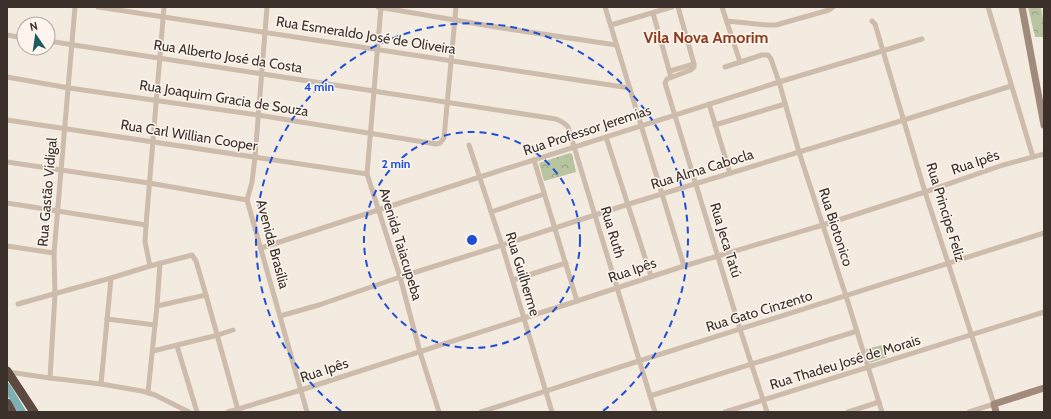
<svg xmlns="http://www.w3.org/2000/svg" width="1051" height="419" font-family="Cabin,sans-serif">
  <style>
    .park { fill: url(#park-crowns) }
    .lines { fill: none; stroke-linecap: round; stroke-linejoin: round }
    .river { stroke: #7eafb3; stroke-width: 8 }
    .street { stroke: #cdbbab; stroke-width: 5 }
    .secondary { stroke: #a18a7c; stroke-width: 7 }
    .highway { stroke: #5c4a41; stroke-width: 9 }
    .rail { stroke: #3b302a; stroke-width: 1.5; stroke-dasharray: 1 3; stroke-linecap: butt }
    .ring { fill: none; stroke: #1d4ed8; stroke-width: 2; stroke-dasharray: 7 5 }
    .labels { text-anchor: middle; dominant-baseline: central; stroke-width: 3; stroke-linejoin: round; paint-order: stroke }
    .street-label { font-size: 14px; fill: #3b302a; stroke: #fbf5ed }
    .quarter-label { font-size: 16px; font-weight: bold; fill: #8d3c20; stroke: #fbf5ed }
    .centre { fill: #1d4ed8; stroke: #fbf5ed; stroke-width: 2 }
    .ring-label { font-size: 12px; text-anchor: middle; font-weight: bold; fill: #1d4ed8; stroke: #fbf5ed; stroke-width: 3; stroke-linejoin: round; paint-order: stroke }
  </style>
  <defs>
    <pattern id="park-crowns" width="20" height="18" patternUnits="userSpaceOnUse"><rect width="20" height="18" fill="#b7c49f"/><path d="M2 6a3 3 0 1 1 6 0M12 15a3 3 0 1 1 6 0" fill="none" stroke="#96a082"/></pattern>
  </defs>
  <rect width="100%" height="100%" fill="#f4ebe0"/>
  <g class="park">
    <polygon points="1028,7 1041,7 1044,24 1044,37 1035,37"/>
    <polygon points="570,153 572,154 576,172 544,181 539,163"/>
    <polygon points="882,345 887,357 870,363 866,349"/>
  </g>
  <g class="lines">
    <polyline class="river" points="7,387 22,412"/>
    <g class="street">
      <path d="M98,7C275,34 453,61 630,88"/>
      <polyline points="267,7 255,157 252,182 247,200 307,412"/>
      <polyline points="378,7 502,28 616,45"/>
      <polyline points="381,7 367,174 400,277 420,352 439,412"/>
      <polyline points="605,7 684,266"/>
      <polyline points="678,7 694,64 694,67 691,70 667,79 665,83 740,329 767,412"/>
      <polyline points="722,7 740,62"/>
      <polyline points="988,7 1033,157"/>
      <polyline points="653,13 671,77"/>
      <polyline points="727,21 766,25 776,25 829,10 833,7"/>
      <polyline points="872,21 875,24 925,192 994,404 969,412"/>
      <polyline points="611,25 672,7"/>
      <polyline points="7,35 24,38"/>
      <path d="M48,41L556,119C561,121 564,122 568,127L655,412"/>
      <polyline points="725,67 762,55 768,55 771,59 779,82 799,152 846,296 882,412"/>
      <polyline points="670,71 694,64"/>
      <polyline points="7,77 69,88 258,115 436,144 440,143 444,138 456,7"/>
      <polyline points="709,104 730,173"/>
      <polyline points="7,120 367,174"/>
      <polyline points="715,125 785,104"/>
      <polyline points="606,137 651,276"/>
      <polyline points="469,145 502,245 552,412"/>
      <polyline points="534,160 577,301"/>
      <polyline points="7,162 149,183 247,200"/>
      <polyline points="7,203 146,225"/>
      <polyline points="491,212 544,194"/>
      <polyline points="7,246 54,253"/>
      <polyline points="261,248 480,177 779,82 922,39"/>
      <polyline points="150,266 145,242 146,225 164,7"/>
      <polyline points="513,280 566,263"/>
      <polyline points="18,304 111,278 150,266 192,255 196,261 206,295 238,410"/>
      <polyline points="157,306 206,295"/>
      <polyline points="280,316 319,305 400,277 502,245 629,204 904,120 1011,86"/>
      <polyline points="107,319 155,325"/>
      <polyline points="177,346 197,412"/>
      <polyline points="153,351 218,335 233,330"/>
      <polyline points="8,372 50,378 101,384 142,391 155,395 189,412"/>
      <polyline points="50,378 55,294 54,253 75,7"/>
      <polyline points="101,384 111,278"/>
      <polyline points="148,392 157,306 160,263"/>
      <polyline points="650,396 857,331"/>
      <polyline points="228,412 301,390 577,301 684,266 823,225 925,192 1003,165 1044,154"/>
      <polyline points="481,412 620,367 1044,233"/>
      <polyline points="725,412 1044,312"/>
      <polyline points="848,412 879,402"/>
    </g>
    <g class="secondary">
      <polyline points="1022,7 1044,125"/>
      <polyline points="996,412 994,404 1044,388"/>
    </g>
    <g class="highway">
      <polyline points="7,371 34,412"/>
      <polyline points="7,403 12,412"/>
    </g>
    <polyline class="rail" points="1043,7 1044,14"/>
  </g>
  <g class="ring">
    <circle cx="472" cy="240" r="108"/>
    <path d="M341 411A216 216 0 1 1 603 411"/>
  </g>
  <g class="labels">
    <g class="street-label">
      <text transform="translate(366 35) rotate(9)">Rua Esmeraldo José de Oliveira</text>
      <text transform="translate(228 56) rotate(9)">Rua Alberto José da Costa</text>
      <text transform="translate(224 98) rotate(9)">Rua Joaquim Gracia de Souza</text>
      <text transform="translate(587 130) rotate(-18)">Rua Professor Jeremias</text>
      <text transform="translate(189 135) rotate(9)">Rua Carl Willian Cooper</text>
      <text transform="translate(975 162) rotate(-19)">Rua Ipês</text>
      <text transform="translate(702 169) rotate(-17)">Rua Alma Cabocla</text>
      <text transform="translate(47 192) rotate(-85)">Rua Gastão Vidigal</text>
      <text transform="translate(946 212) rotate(73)">Rua Principe Feliz</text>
      <text transform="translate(836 227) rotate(72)">Rua Biotonico</text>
      <text transform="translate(613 232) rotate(73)">Rua Ruth</text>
      <text transform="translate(726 240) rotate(73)">Rua Jeca Tatú</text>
      <text transform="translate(273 244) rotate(75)">Avenida Brasília</text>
      <text transform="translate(401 244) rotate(73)">Avenida Taiacupeba</text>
      <text transform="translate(632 270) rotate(-19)">Rua Ipês</text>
      <text transform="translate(523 274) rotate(73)">Rua Guilherme</text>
      <text transform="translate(759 311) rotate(-17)">Rua Gato Cinzento</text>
      <text transform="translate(845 362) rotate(-17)">Rua Thadeu José de Morais</text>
      <text transform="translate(324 370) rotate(-18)">Rua Ipês</text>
    </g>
    <g class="quarter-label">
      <text x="706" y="37">Vila Nova Amorim</text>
    </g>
  </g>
  <circle cx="472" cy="240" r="6" class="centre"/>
  <g class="ring-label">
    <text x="319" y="91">4 min</text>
    <text x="396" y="168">2 min</text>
  </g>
  <rect width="1051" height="419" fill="none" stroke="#3b302a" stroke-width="16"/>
  <g transform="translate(36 36) rotate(347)"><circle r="19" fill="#fbf5ed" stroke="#aea69f"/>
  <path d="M0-3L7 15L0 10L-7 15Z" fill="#1e595e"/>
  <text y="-6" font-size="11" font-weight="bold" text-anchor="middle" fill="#3b302a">N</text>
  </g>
</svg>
